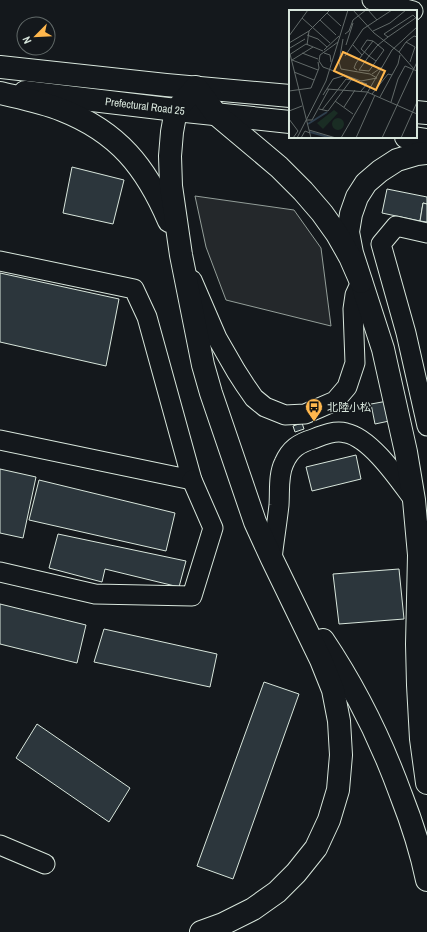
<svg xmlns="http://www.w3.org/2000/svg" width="427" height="932" font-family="'Archivo Narrow','Noto Sans JP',sans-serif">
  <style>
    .parking { fill: #24282b; stroke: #939e99 }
    .building { fill: #2c363c; stroke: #d8e6dc }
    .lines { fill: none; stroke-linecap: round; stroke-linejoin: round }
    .minor-casing { stroke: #d8e6dc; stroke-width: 21 }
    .major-casing { stroke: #d8e6dc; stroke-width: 24 }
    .highway-casing { stroke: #d8e6dc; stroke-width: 24 }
    .minor { stroke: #14181c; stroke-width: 19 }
    .major { stroke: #14181c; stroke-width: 22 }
    .highway { stroke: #14181c; stroke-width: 22 }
    .labels { text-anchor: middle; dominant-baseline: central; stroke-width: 3; stroke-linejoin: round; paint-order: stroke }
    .street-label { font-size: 11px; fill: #d8e6dc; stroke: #14181c }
    .poi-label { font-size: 11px; fill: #d8e6dc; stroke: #14181c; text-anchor: start }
    .inset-river { fill: none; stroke: #2f3f4d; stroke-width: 2 }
    .inset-road { fill: none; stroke: #626a69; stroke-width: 1 }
    .view { fill: #ffb74d; fill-opacity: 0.15; stroke: #ffb74d; stroke-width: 2 }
    .inset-edge { fill: none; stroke: #d8e6dc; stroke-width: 2 }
  </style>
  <rect width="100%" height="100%" fill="#14181c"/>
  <polygon class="parking" points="195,196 294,210 321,248 331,326 226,300 206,247"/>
  <g class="building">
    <polygon points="72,167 124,180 113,224 63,213"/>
    <polygon points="387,189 427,197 427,204 423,203 420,221 382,213"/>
    <polygon points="423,203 427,204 427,222 420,221"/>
    <polygon points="0,273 119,299 106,366 0,342"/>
    <polygon points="404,398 408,417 375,424 371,404"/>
    <polygon points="302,423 304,429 295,432 293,426"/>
    <polygon points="356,455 361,479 312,491 306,467"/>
    <polygon points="0,469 36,477 23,538 0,533"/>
    <polygon points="39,480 175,513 166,551 29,520"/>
    <polygon points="58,534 186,561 179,587 105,569 102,582 49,568"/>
    <polygon points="399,569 404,619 339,624 333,574"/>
    <polygon points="0,604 86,625 77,663 0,644"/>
    <polygon points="104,629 217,654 210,687 94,662"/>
    <polygon points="264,682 299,694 233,879 197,866"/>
    <polygon points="37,724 130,788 109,822 16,758"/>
  </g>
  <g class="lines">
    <defs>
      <g id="minor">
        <polyline points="372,0 413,11"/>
        <polyline points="427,233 396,226 381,244 406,333 427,426"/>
        <polyline points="0,261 134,289 147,317 192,480 0,440"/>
        <polyline points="192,280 217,338 236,371 245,385 254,398 265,407 285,415 305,414 319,408 335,401 347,387 355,363 353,309 355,295 361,282"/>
        <path d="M272,559C274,541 277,523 279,505C280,491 278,475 284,463C290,449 299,443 313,439C323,435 335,430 346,433C371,438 399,480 414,500"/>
        <polyline points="0,572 95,594 192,596 213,528 192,480"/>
        <polyline points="0,845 45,864"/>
      </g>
      <g id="major">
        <polyline points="0,67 166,85 290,96"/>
        <polyline points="25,92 176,110 290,122"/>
        <polyline points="416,112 427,113"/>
        <polyline points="406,137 427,140"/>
      </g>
      <g id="highway">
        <path d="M0,93C21,98 42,102 62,110C118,132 146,167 169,221"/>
        <polyline points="427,153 417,154 397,160 380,171 366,183 357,197 351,214 348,232 352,253 383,349 406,452 414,500 419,555 417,644 418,685 421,739 427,783"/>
        <path d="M323,640C356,689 381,740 401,795C412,823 421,851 427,880"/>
        <polyline points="201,932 223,924 253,909 277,892 296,873 316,848 329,820 338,790 341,755 339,721 333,690 321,660 272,559 255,522 211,393 203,365 181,255 171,186 170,156 172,132 176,110 196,87 216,114 279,167 303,191 322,213 337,234 350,257 361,282"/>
      </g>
    </defs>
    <use href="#minor" class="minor-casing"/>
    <use href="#major" class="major-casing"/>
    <use href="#highway" class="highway-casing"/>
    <use href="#minor" class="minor"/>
    <use href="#major" class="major"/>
    <use href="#highway" class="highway"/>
  </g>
  <defs>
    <symbol id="bus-pin" viewBox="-11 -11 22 30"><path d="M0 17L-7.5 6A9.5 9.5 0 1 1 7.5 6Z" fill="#ffb74d" stroke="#14181c"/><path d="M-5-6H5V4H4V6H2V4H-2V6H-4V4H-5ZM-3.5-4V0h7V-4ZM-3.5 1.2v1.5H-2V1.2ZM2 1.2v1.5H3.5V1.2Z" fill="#111"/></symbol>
  </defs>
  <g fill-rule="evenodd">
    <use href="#bus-pin" x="304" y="397" width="20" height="27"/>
  </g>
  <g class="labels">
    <g class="street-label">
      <text transform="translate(145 106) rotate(7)">Prefectural Road 25</text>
    </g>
    <g class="poi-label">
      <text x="327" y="407">北陸小松</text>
    </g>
  </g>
  <g transform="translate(289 10)">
    <rect width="128" height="128" fill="#14181c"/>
    <path d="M45,100L49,103L34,119L28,113ZM43 114a6 6 0 1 1 12 0a6 6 0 1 1-12 0Z" fill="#1a2d24"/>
    <path class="inset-river" d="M19,114L38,102M21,122L43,128"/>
    <path class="inset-road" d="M64,0L85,23L110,42L125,59M79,0L88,10M38,3L52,16M13,8L41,33M31,10L47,25M84,21L101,13L117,0M56,24L60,21L64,10L77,0M18,25L29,29L38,37M0,26L19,0M99,27L95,24L124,5L127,8M54,29L50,52L52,59L81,64L88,68M49,32L31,45L30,51L34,57L72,71L88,68M117,32L126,37L121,52M0,33L20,21L41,0M18,35L20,21M57,35L64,13M64,35L73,45M1,38L16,29M35,40L50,26M110,42L117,32L125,26L128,27M13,43L29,49M35,43L41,45L42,52M1,44L22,128M0,45L17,34L34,41M56,46L74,19L103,0M3,50L29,60M3,50L24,37M87,51L80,46L72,39L78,30L84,31L89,35L95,40L80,61L70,60L80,46L88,36L89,35L99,27L128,7M68,60L65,58L67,53L84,31M5,62L25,70M83,64L93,57M72,72L78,74L72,81M38,79L78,82L128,104M0,81L22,78L30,58L29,52M83,84L99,64L103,65M34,85L44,69L54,66M91,87L109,54L111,45M46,91L64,104M102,92L109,69L116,56L128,61M55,97L66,80M30,99L39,101L62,70M33,100L57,69L68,71M0,101L13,96M0,109L9,121L4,128M17,110H23L40,79M20,120L47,128M8,128L37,71L59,0M12,128L16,121L21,123M52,128L103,40L128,17M67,128L86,85M93,128L128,52M112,128L128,92"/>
    <path class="view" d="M54,42L96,61L87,80L45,61Z"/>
    <rect width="128" height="128" class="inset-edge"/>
  </g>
  <g transform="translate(36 36) rotate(246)"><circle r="19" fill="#14181c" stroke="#626a69"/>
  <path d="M0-3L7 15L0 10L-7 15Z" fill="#ffb74d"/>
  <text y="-6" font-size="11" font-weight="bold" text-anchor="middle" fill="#d8e6dc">N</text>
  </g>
</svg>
